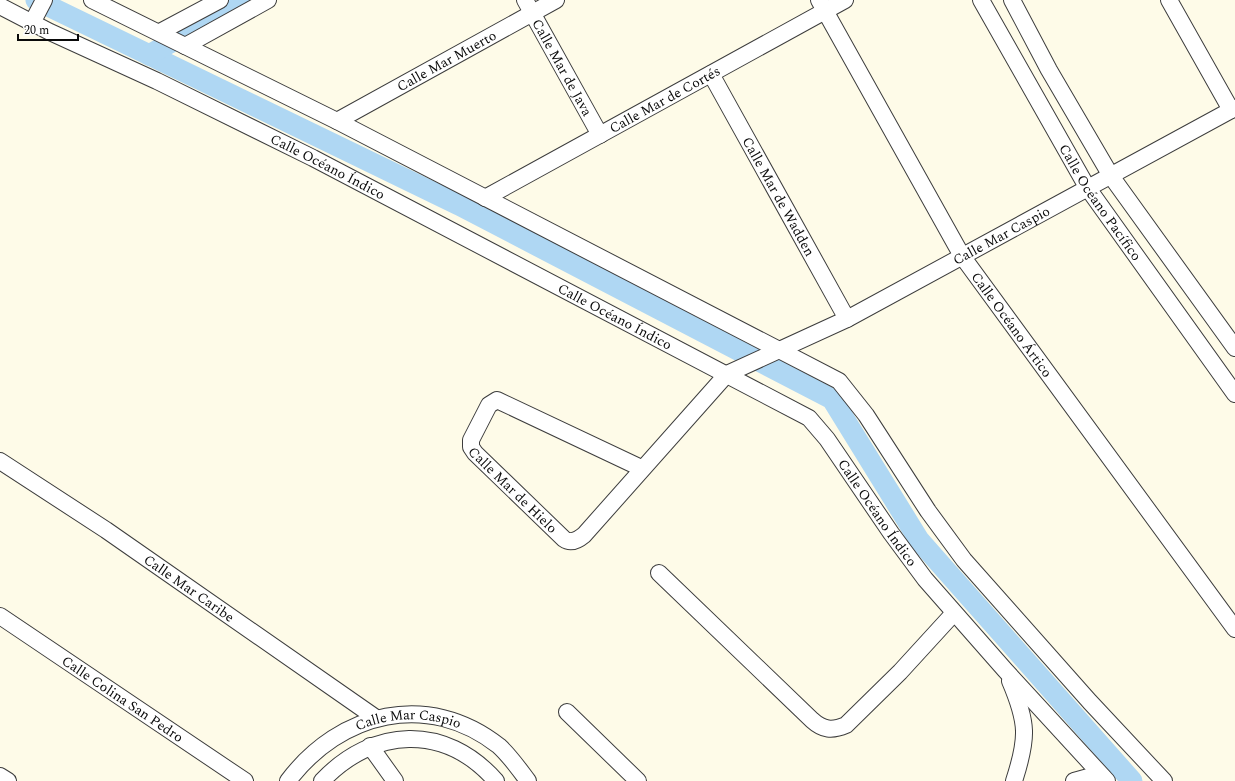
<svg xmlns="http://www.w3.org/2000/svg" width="1235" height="781" font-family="Spectral,serif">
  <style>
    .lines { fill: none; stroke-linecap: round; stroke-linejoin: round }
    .canal { stroke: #afd7f3; stroke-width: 21 }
    .minor-casing { stroke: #3d3d3d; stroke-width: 18 }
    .minor { stroke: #fff; stroke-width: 16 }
    .labels { text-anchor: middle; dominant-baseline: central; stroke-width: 4; stroke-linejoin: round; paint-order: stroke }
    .street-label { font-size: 14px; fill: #0a0a0a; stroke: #fff }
  </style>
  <rect width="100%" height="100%" fill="#fefbe8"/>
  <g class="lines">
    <g class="canal">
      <polyline points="36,0 459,205 832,399 919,540 1132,781"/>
      <polyline points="149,55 245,0"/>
    </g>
    <defs>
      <g id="minor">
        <polyline points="92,0 337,121 839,381 866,415 928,511 964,560 1090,702 1164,781"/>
        <path id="s1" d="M525,0L600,135"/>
        <path id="s2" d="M819,0L962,256L1235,629"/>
        <path id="s3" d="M981,0L1087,187L1235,394"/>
        <polyline points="1012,0 1049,70 1111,176 1235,348"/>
        <polyline points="1169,0 1231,110"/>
        <path id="s4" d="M0,6L50,32L157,81L313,158L809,418L827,439L891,533L925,579L1005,670L1107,781"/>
        <polyline points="32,23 44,0"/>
        <polyline points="160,32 220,0"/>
        <polyline points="185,46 268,0"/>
        <path id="s5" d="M711,74L847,319"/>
        <path id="s6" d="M337,121L556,0"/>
        <path id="s7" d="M485,198L845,0"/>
        <path id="s8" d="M0,461L106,530L376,718"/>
        <path id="s9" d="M641,468L497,400L489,405L471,440V447L475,453L564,539C571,544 578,540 584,535L727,374L847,319L1235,108"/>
        <path d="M659,573L812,720C823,730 832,731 846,725L900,672L954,613"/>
        <path id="s10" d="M0,616L245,781"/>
        <path d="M1010,681C1028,723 1028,738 1014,781"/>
        <polyline points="567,712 638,781"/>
        <polyline points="370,746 395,781"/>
        <polyline points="0,776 8,781"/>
        <path id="s11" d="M288,781C340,712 428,690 499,746C510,756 519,769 528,781"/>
        <path d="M322,781C373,727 445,723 496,781"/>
        <polyline points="1074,781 1092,776 1103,777"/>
      </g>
    </defs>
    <use href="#minor" class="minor-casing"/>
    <use href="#minor" class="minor"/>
  </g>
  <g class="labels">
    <g class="street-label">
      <text stroke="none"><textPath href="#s6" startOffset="125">Calle Mar Muerto</textPath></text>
      <text stroke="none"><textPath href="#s1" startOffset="77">Calle Mar de Java</textPath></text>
      <text stroke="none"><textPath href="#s7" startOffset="205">Calle Mar de Cortés</textPath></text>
      <text stroke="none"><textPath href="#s4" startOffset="365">Calle Océano Índico</textPath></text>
      <text stroke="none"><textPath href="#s5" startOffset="140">Calle Mar de Wadden</textPath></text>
      <text stroke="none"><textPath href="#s3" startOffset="235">Calle Océano Pacífico</textPath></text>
      <text stroke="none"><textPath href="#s9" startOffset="891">Calle Mar Caspio</textPath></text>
      <text stroke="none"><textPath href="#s4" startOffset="689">Calle Océano Índico</textPath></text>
      <text stroke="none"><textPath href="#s2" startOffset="378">Calle Océano Ártico</textPath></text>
      <text stroke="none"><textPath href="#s9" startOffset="275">Calle Mar de Hielo</textPath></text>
      <text stroke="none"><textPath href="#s4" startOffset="1025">Calle Océano Índico</textPath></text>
      <text stroke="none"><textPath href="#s8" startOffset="228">Calle Mar Caribe</textPath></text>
      <text stroke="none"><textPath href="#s10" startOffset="148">Calle Colina San Pedro</textPath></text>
      <text stroke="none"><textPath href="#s11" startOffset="142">Calle Mar Caspio</textPath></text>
    </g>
  </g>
  <path d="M18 34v6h60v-6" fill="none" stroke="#0a0a0a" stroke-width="2"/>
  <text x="24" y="34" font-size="12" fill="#0a0a0a" stroke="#ffffff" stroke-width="3" paint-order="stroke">20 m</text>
</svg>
